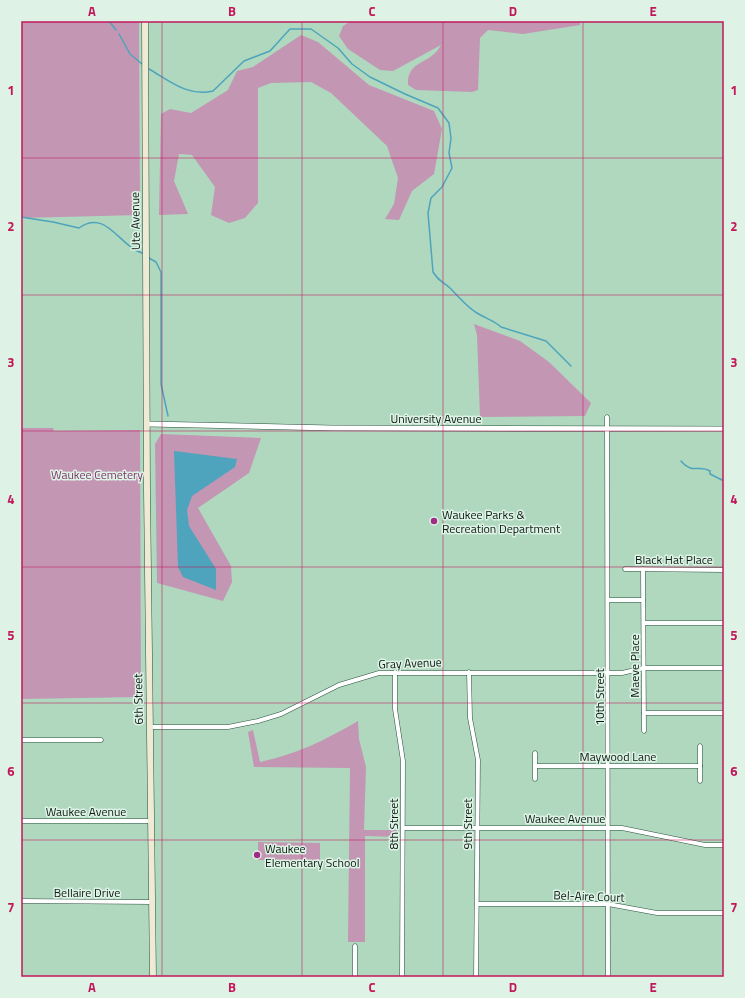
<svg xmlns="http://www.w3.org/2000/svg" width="745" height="998" font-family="'Titillium Web',sans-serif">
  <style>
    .green { fill: #c396b4 }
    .water { fill: #4da4bc }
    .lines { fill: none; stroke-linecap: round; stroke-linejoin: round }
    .stream { stroke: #4da4bc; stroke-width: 1.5 }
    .minor-casing { stroke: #2c513d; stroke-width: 5 }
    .tertiary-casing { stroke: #2c513d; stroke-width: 6 }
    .secondary-casing { stroke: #2c513d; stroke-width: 7 }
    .minor { stroke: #fff; stroke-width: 4 }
    .tertiary { stroke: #fff; stroke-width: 5 }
    .secondary { stroke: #eeead4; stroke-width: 6 }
    .grid { fill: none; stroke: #c2185b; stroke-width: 1; stroke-opacity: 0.55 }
    .poi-dot { fill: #a12c86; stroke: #def3e6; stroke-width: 1.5 }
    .labels { text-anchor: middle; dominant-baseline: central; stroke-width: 3; stroke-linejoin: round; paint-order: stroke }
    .street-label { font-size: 12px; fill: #0b1a12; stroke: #def3e6 }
    .park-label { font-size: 12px; fill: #80386d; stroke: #def3e6 }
    .poi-label { font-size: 12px; fill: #0b1a12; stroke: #def3e6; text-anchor: start }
    .neatline { fill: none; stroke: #c2185b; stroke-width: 1.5 }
    .grid-label { font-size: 13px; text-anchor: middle; font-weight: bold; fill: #c2185b }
  </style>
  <rect width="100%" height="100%" fill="#afd8bf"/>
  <g class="green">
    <polygon points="21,21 139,21 140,215 21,218"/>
    <path d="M351,21H580V25L523,34L488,30L480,38L478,90L472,92L416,90L408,85C407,59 430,66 441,45L393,71L380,70L348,49L339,36L343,26Z"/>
    <polygon points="301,35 318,42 369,85 434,111 442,129 434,174 412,191 399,220 385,219 394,204 398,178 387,146 331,93 311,82 271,83 258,88 258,203 245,218 229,223 211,215 215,187 192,155 179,154 174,181 188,214 159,215 161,114 170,109 191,113 228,90 237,71 253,67"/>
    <polygon points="474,324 520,341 549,362 591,403 585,416 480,417 477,335"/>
    <polygon points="21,428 53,428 54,431 140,430 141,697 21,699"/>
    <polygon points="161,434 261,438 249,473 198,508 231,566 232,582 223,601 157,583 155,444"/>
    <path d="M358,721L359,739L366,767L364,830H397V837L365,836V942H348L350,768L254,767L248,732L253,730L260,762C300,753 323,741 358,721Z"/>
    <polygon points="258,842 320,843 320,861 258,860"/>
  </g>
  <polygon class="water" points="174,451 237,459 235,467 192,496 187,510 189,526 216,569 216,590 183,577 178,567"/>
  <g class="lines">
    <g class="stream">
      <polyline points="109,21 116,30"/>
      <polyline points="119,34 130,54 142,64"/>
      <path d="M149,69C170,81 188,97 213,91L244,61L270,51L290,29H311L338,48L352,64L370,77L405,94L438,108L449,123L451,138L449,153L452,168L442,187L431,198L428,213L433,272C439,282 442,281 450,288C459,297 467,307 477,313C485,318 495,321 501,327L546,341L571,366"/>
      <path d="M21,217L53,222L79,228C106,208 120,247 142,253"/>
      <polyline points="147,257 156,262 161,272 161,384 168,416"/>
      <path d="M681,461C693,475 699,464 710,471V474L724,481"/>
    </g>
    <defs>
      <g id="minor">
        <polyline points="607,417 608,977"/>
        <polyline points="625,569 724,570"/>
        <polyline points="643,569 644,731"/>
        <polyline points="608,600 643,600"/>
        <polyline points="644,623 724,623"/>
        <polyline points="395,672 395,709 403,761 402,977"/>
        <polyline points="469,672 470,718 478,760 476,977"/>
        <polyline points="644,713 724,713"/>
        <polyline points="150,727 228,727 258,721 281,714 339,685 379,673 622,673 644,668 724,668"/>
        <polyline points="21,740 101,740"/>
        <polyline points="536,766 700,766"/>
        <polyline points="535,779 535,753"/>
        <polyline points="700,781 700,746"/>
        <polyline points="21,821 151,821"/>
        <polyline points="404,828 622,828 705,845 724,845"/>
        <polyline points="21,901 152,902"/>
        <polyline points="477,904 608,904 657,913 724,913"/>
        <polyline points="355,946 355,977"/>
      </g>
      <polyline id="tertiary" points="148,424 332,428 724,429"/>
      <polyline id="secondary" points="145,21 147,491 153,977"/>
    </defs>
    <use href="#minor" class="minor-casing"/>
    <use href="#tertiary" class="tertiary-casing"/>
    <use href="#secondary" class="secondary-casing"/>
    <use href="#minor" class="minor"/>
    <use href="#tertiary" class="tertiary"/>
    <use href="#secondary" class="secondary"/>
  </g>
  <path class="grid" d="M162,21V977M302,21V977M443,21V977M583,21V977M21,158H724M21,295H724M21,431H724M21,567H724M21,703H724M21,840H724"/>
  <g class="poi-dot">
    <circle cx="434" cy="521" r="4"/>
    <circle cx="257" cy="855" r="4"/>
  </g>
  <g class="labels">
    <g class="street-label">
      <text transform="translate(135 221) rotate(-91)">Ute Avenue</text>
      <text x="436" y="418">University Avenue</text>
      <text x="674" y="559">Black Hat Place</text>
      <text transform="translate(410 663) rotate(-2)">Gray Avenue</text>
      <text transform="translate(634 666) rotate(-90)">Maeve Place</text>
      <text transform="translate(599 697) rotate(-90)">10th Street</text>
      <text transform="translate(138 699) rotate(-91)">6th Street</text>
      <text x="618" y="756">Maywood Lane</text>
      <text x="86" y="811">Waukee Avenue</text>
      <text x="565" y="818">Waukee Avenue</text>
      <text transform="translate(393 824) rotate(-90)">8th Street</text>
      <text transform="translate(467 824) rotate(-90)">9th Street</text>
      <text x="87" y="892">Bellaire Drive</text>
      <text transform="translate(589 896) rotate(2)">Bel-Aire Court</text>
    </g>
    <g class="park-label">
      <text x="97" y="474">Waukee Cemetery</text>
    </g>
    <g class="poi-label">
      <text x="442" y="514">Waukee Parks &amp;<tspan x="442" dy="14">Recreation Department</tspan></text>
      <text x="265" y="848">Waukee<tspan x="265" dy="14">Elementary School</tspan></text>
    </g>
  </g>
  <rect width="745" height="998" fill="none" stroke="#def3e6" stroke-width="44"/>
  <rect x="22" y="22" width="701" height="954" class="neatline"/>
  <g class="grid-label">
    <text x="92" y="16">A</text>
    <text x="232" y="16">B</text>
    <text x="372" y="16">C</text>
    <text x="513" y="16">D</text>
    <text x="653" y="16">E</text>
    <text x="11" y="95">1</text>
    <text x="734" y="95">1</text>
    <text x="11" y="231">2</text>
    <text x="734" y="231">2</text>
    <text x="11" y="367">3</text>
    <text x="734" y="367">3</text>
    <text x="11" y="504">4</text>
    <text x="734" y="504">4</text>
    <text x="11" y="640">5</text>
    <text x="734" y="640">5</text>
    <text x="11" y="776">6</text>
    <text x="734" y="776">6</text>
    <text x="11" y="912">7</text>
    <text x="734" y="912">7</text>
    <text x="92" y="992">A</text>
    <text x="232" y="992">B</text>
    <text x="372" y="992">C</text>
    <text x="513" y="992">D</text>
    <text x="653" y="992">E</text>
  </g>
</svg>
